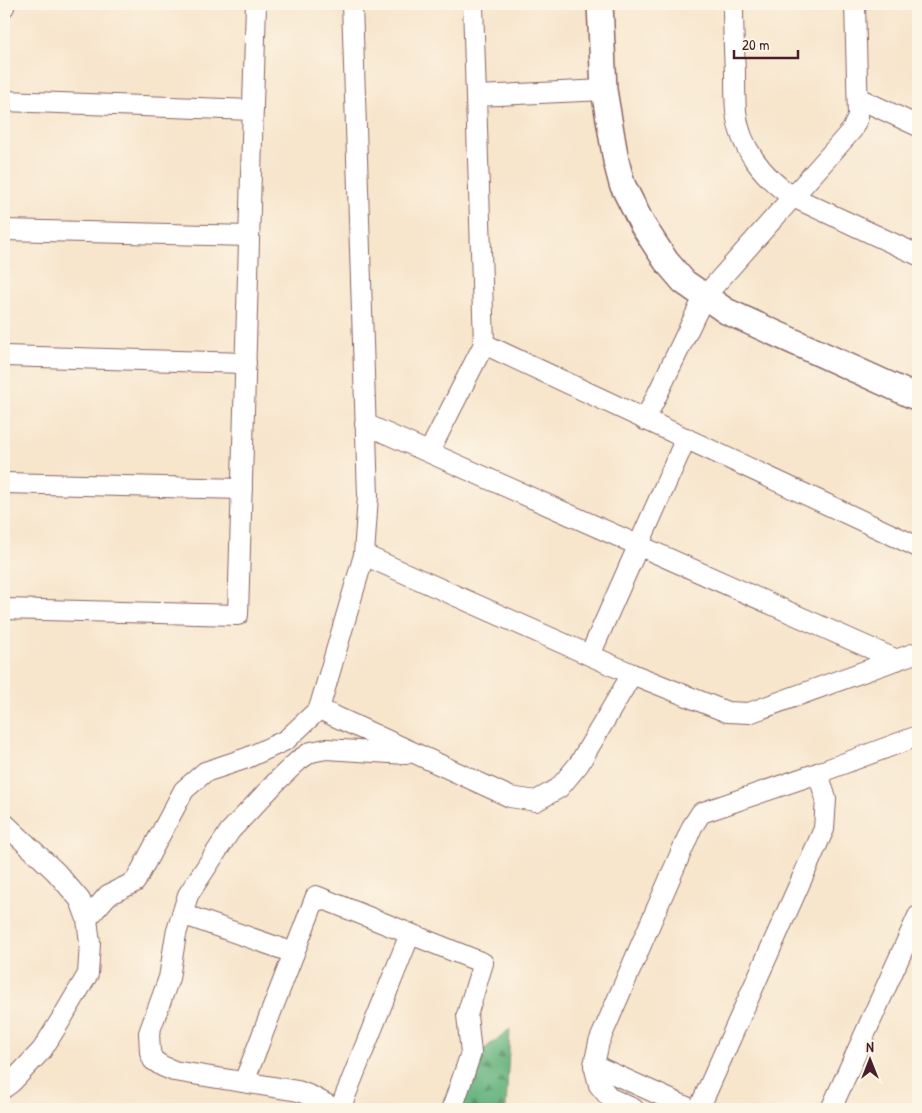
<svg xmlns="http://www.w3.org/2000/svg" width="922" height="1113" font-family="'Patrick Hand',sans-serif">
  <style>
    .forest { fill: url(#forest-firs); stroke: #586954 }
    .lines { fill: none; stroke-linecap: round; stroke-linejoin: round }
    .minor-casing { stroke: #876463; stroke-width: 22 }
    .tertiary-casing { stroke: #876463; stroke-width: 28 }
    .minor { stroke: #fff; stroke-width: 20 }
    .tertiary { stroke: #fff; stroke-width: 25 }
  </style>
  <defs>
    <pattern id="forest-firs" width="22" height="20" patternUnits="userSpaceOnUse" patternTransform="scale(1.25)"><rect width="22" height="20" fill="#65b37e"/><path d="M5 1l3.5 6h-7zM16 11l3.5 6h-7z" fill="#559167"/></pattern>
  </defs>
  <rect width="100%" height="100%" fill="#fcf5e5"/>
  <filter id="ink" filterUnits="userSpaceOnUse"><feTurbulence type="fractalNoise" baseFrequency=".02" numOctaves="2"/><feDisplacementMap in="SourceGraphic" scale="10" xChannelSelector="R" yChannelSelector="G"/><feConvolveMatrix kernelMatrix="1 2 1 2 8 2 1 2 1" color-interpolation-filters="sRGB"/></filter>
  <filter id="wash" filterUnits="userSpaceOnUse"><feTurbulence type="fractalNoise" baseFrequency=".0096" numOctaves="4" result="noise"/><feDisplacementMap in="SourceGraphic" scale="20" xChannelSelector="R" yChannelSelector="G"/><feGaussianBlur stdDeviation="1.12" result="paint"/><feColorMatrix in="noise" values="0 0 0 0 0 0 0 0 0 0 0 0 0 0 0 0 0 1.4 0 .05"/><feComposite in="paint" operator="in"/></filter>
  <g filter="url(#wash)">
    <rect width="100%" height="100%" fill="#f7e5cc"/>
    <polygon class="forest" points="510,1029 506,1109 440,1109 461,1067"/>
  </g>
  <g filter="url(#ink)">
    <g class="lines">
      <defs>
        <g id="minor">
          <polyline points="352,4 368,496 364,555 319,709 510,797 536,801 559,788 579,764 632,674"/>
          <polyline points="473,4 484,344 918,547"/>
          <path d="M733,4C733,27 734,50 735,73C735,85 735,98 736,111C739,147 764,178 793,197L918,255"/>
          <polyline points="4,7 4,4"/>
          <polyline points="477,96 604,90"/>
          <polyline points="858,98 918,126"/>
          <polyline points="4,101 253,110"/>
          <polyline points="4,230 249,236"/>
          <polyline points="4,356 246,363"/>
          <polyline points="645,420 704,297 852,130 858,117 855,4"/>
          <polyline points="365,424 897,660"/>
          <polyline points="429,452 484,344"/>
          <polyline points="4,483 242,489"/>
          <polyline points="364,555 632,674 727,712 749,713 918,652"/>
          <polyline points="4,609 238,615 256,4"/>
          <polyline points="590,655 686,438"/>
          <polyline points="4,823 56,872 80,900 87,919 90,943 88,974 62,1018 42,1050 12,1082 4,1088"/>
          <polyline points="182,914 294,953"/>
          <polyline points="87,919 108,895 135,882 184,790 205,772 247,758 286,740 319,709"/>
          <polyline points="594,1065 691,1109"/>
          <polyline points="244,1082 316,896 483,963 467,1015 471,1053 452,1109"/>
          <polyline points="335,1109 311,1096 298,1091 174,1071 162,1066 153,1060 150,1052 149,1033 169,978 176,934 188,895 230,831 278,780 299,760 311,752 326,749 406,754"/>
          <polyline points="340,1109 410,934"/>
          <polyline points="634,1109 610,1098 599,1085 594,1065 599,1042 692,827 701,813 818,773 918,736"/>
          <polyline points="699,1109 824,829 826,799 818,773"/>
          <polyline points="831,1109 918,916"/>
        </g>
        <polyline id="tertiary" points="600,4 604,90 616,161 622,184 642,224 666,261 684,282 726,311 918,398"/>
      </defs>
      <use href="#minor" class="minor-casing"/>
      <use href="#tertiary" class="tertiary-casing"/>
      <use href="#minor" class="minor"/>
      <use href="#tertiary" class="tertiary"/>
    </g>
  </g>
  <rect width="922" height="1113" fill="none" stroke="#fcf5e5" stroke-width="20"/>
  <g transform="translate(870 1060)" stroke="#fcf5e5" stroke-width="4" paint-order="stroke">
  <path d="M0-4L9 19L0 12L-9 19Z" fill="#4a1f2b"/>
  <text y="-8" font-size="14" font-weight="bold" text-anchor="middle" fill="#4a1f2b">N</text>
  </g>
  <path d="M734 50v8h64v-8" fill="none" stroke="#4a1f2b" stroke-width="2.5"/>
  <text x="742" y="50" font-size="15" fill="#4a1f2b" stroke="#fcf5e5" stroke-width="4" paint-order="stroke">20 m</text>
</svg>
